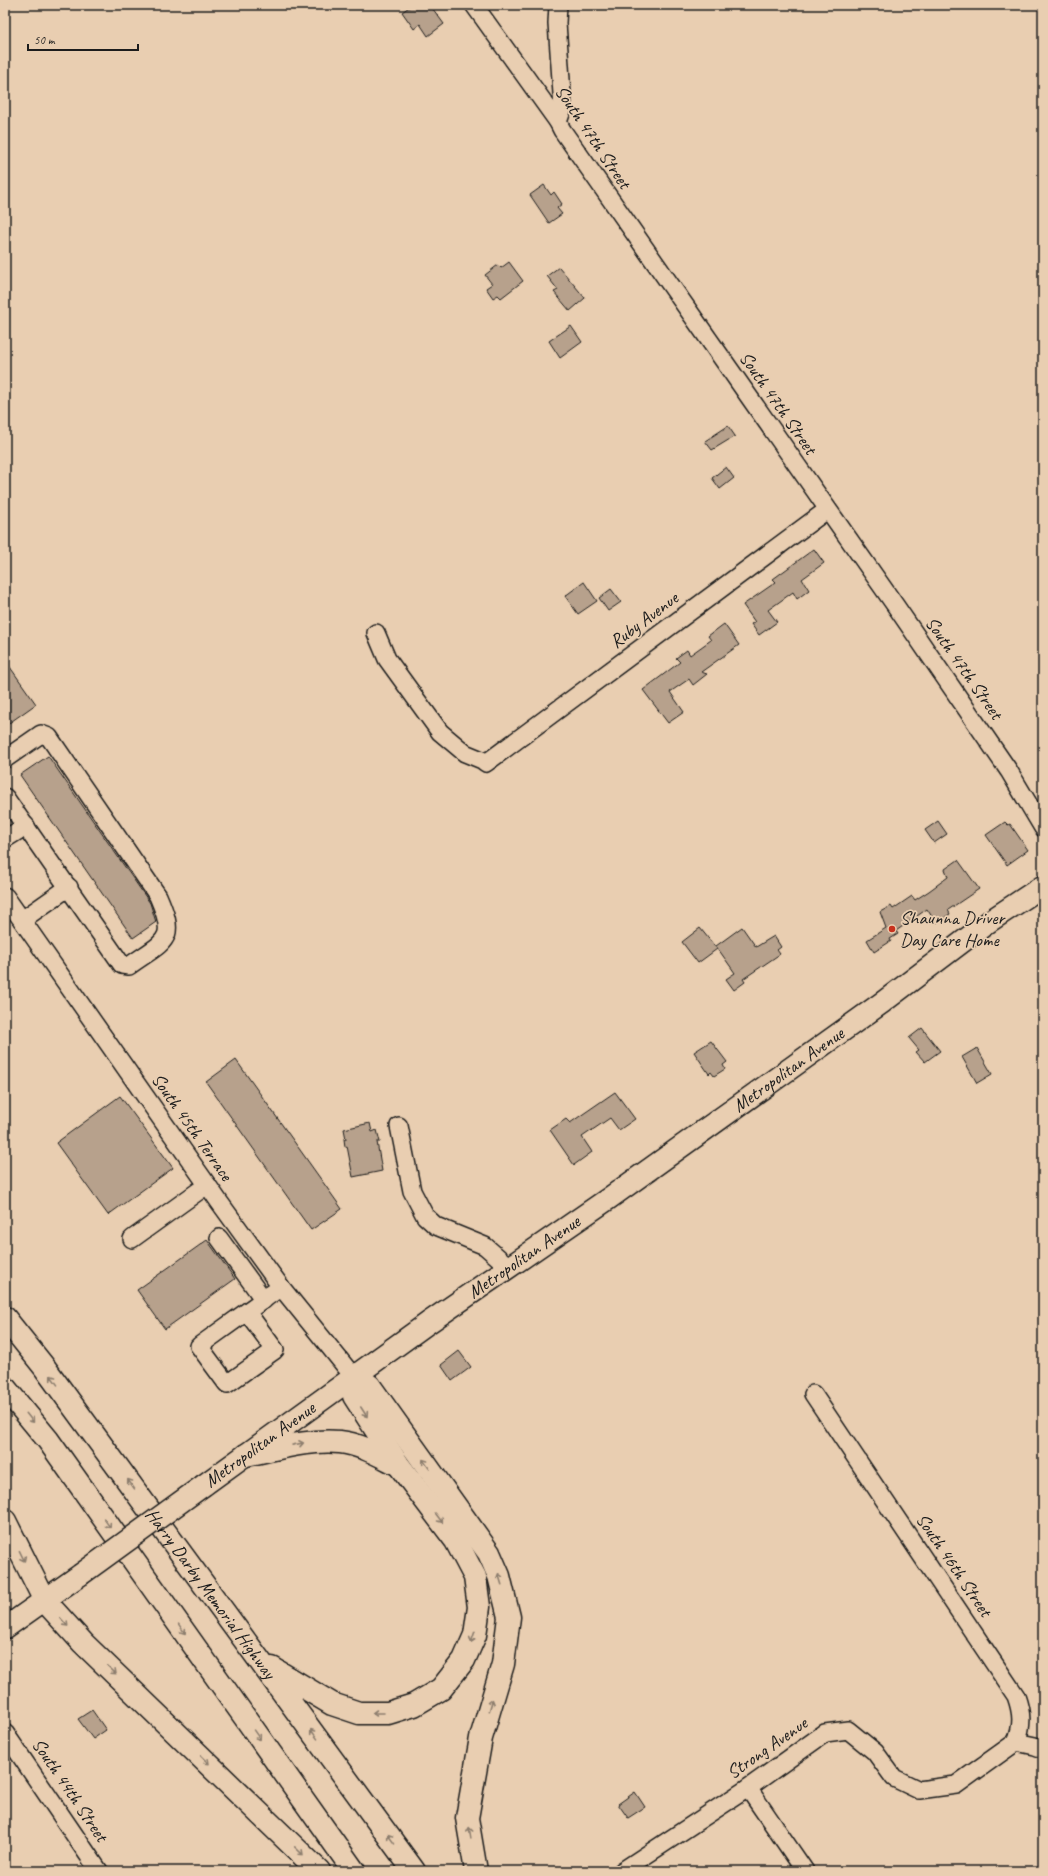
<svg xmlns="http://www.w3.org/2000/svg" width="1048" height="1876" font-family="Caveat,sans-serif">
  <style>
    .building { fill: #b7a18c; stroke: #1c1c1c }
    .lines { fill: none; stroke-linecap: round; stroke-linejoin: round }
    .minor-casing { stroke: #1c1c1c; stroke-width: 20 }
    .major-casing { stroke: #1c1c1c; stroke-width: 24 }
    .highway-casing { stroke: #1c1c1c; stroke-width: 25 }
    .minor { stroke: #e9ceb1; stroke-width: 17 }
    .major { stroke: #e9ceb1; stroke-width: 21 }
    .highway { stroke: #e9ceb1; stroke-width: 22 }
    .major-bridge-casing { stroke: #1c1c1c; stroke-width: 24; stroke-linecap: butt }
    .major-bridge { stroke: #e9ceb1; stroke-width: 21 }
    .oneway { stroke: #8d7e6e }
    .poi-dot { fill: #c8321e; stroke: #e9ceb1; stroke-width: 1.5 }
    .labels { text-anchor: middle; dominant-baseline: central; stroke-width: 3.5; stroke-linejoin: round; paint-order: stroke }
    .street-label { font-size: 19px; fill: #1c1c1c; stroke: #e9ceb1 }
    .poi-label { font-size: 19px; fill: #1c1c1c; stroke: #e9ceb1; text-anchor: start }
  </style>
  <rect width="100%" height="100%" fill="#e9ceb1"/>
  <filter id="ink" filterUnits="userSpaceOnUse"><feTurbulence type="fractalNoise" baseFrequency=".025" numOctaves="2"/><feDisplacementMap in="SourceGraphic" scale="8" xChannelSelector="R" yChannelSelector="G"/><feConvolveMatrix kernelMatrix="1 2 1 2 8 2 1 2 1" color-interpolation-filters="sRGB"/></filter>
  <g filter="url(#ink)">
    <g class="building">
      <polygon points="412,5 430,5 444,24 428,36 420,24 414,29 402,12"/>
      <polygon points="544,185 551,195 554,192 562,204 557,208 562,214 549,223 530,195"/>
      <polygon points="509,262 523,281 501,298 498,295 493,298 486,288 492,284 485,275 498,265 501,268"/>
      <polygon points="559,267 585,298 570,311 554,292 558,290 547,276"/>
      <polygon points="571,326 582,342 560,358 549,341"/>
      <polygon points="728,426 735,436 712,450 705,441"/>
      <polygon points="726,467 734,478 720,489 712,478"/>
      <polygon points="814,549 824,563 802,579 809,590 797,599 793,592 768,610 777,622 759,635 751,624 755,622 743,605 776,582 773,579"/>
      <polygon points="584,582 597,601 578,614 565,596"/>
      <polygon points="611,589 621,602 608,611 599,598"/>
      <polygon points="724,624 739,645 701,672 707,674 693,685 689,679 670,692 684,712 668,723 643,690 680,662 676,658 687,650 690,655 711,640 708,636"/>
      <polygon points="5,660 36,704 5,726"/>
      <polygon points="48,756 150,903 156,922 133,938 20,775"/>
      <polygon points="938,821 947,834 934,843 925,830"/>
      <polygon points="1005,822 1008,825 1010,824 1028,850 1007,865 986,835"/>
      <polygon points="958,860 979,889 948,910 950,914 936,923 927,909 896,931 898,934 890,939 891,941 874,952 867,940 886,928 880,912 891,906 893,909 912,896 915,900 929,891 948,877 945,869"/>
      <polygon points="742,927 756,947 774,936 781,947 777,950 780,954 743,979 745,982 734,990 726,979 735,973 716,946"/>
      <polygon points="700,928 717,949 698,963 682,942"/>
      <polygon points="922,1028 940,1051 925,1062 916,1052 919,1050 909,1038"/>
      <polygon points="711,1041 727,1062 723,1065 725,1069 714,1076 711,1072 709,1074 694,1052"/>
      <polygon points="977,1048 992,1074 977,1083 962,1057"/>
      <polygon points="236,1060 342,1209 311,1230 206,1082"/>
      <polygon points="615,1092 635,1119 619,1130 610,1118 582,1137 592,1152 574,1165 550,1130 566,1119 570,1123"/>
      <polygon points="120,1096 173,1168 108,1215 56,1143"/>
      <polygon points="370,1123 372,1132 377,1130 380,1142 377,1142 382,1171 353,1177 347,1146 345,1147 344,1139 346,1139 344,1129"/>
      <polygon points="207,1240 235,1279 165,1329 137,1290"/>
      <polygon points="459,1351 471,1367 452,1381 441,1365"/>
      <polygon points="92,1710 106,1730 93,1739 78,1719"/>
      <polygon points="635,1792 645,1807 628,1818 618,1804"/>
    </g>
    <g class="lines">
      <defs>
        <g id="minor">
          <polyline points="474,5 558,122 562,130 895,605 1009,771 1043,828"/>
          <polyline points="558,5 557,23 563,108 558,122"/>
          <polyline points="376,633 387,659 440,732 465,753 482,760 486,763 827,510"/>
          <path d="M5,759L41,734L49,737L158,896C178,942 165,940 129,966L122,965L5,797"/>
          <polyline points="5,839 26,826"/>
          <polyline points="5,896 220,1203 281,1287 353,1376"/>
          <polyline points="22,920 69,887"/>
          <polyline points="399,1126 412,1191 425,1216 436,1226 485,1246 509,1267"/>
          <polyline points="219,1238 264,1300"/>
          <polyline points="132,1239 207,1185"/>
          <polyline points="247,1312 275,1350 227,1384 199,1346 281,1287"/>
          <path d="M813,1394L1016,1696C1022,1713 1023,1725 1016,1742"/>
          <polyline points="5,1733 99,1871"/>
          <polyline points="1016,1742 1035,1746 1043,1749"/>
          <polyline points="748,1788 805,1871"/>
          <polyline points="622,1871 748,1788 825,1733 848,1730 875,1752 894,1778 919,1790 956,1785 1016,1742"/>
        </g>
        <g id="major">
          <path id="s1" d="M204,1485L428,1323L608,1199L883,1002L990,921L1043,886"/>
          <polyline points="5,1628 80,1575"/>
        </g>
        <g id="highway">
          <path id="s2" d="M5,1318L45,1368L414,1871"/>
          <polyline points="353,1376 369,1385 489,1553 499,1576 509,1617 503,1664 481,1738 467,1818 476,1871"/>
          <polyline points="5,1388 48,1440 354,1871"/>
          <path d="M246,1455C277,1449 308,1439 340,1442C360,1444 379,1455 397,1464"/>
          <polyline points="5,1521 45,1601 83,1643 319,1871"/>
          <polyline points="272,1668 332,1704 359,1713 388,1713 414,1705 441,1689 464,1660 475,1635 479,1607 475,1577 456,1541 398,1464 354,1396 353,1376"/>
        </g>
      </defs>
      <use href="#minor" class="minor-casing"/>
      <use href="#major" class="major-casing"/>
      <use href="#highway" class="highway-casing"/>
      <use href="#minor" class="minor"/>
      <use href="#major" class="major"/>
      <use href="#highway" class="highway"/>
      <defs>
        <polyline id="major-bridge" points="80,1575 204,1485"/>
      </defs>
      <use href="#major-bridge" class="major-bridge-casing"/>
      <use href="#major-bridge" class="major-bridge"/>
    </g>
    <defs><path id="oneway-shaft" d="M-6 0H5M1.5-3L5.5 0L1.5 3" fill="none" stroke-width="1.6" stroke-linecap="round" stroke-linejoin="round"/></defs>
    <g class="oneway">
      <use href="#oneway-shaft" transform="translate(54 1380) rotate(-126)"/>
      <use href="#oneway-shaft" transform="translate(364 1412) rotate(57)"/>
      <use href="#oneway-shaft" transform="translate(30 1418) rotate(51)"/>
      <use href="#oneway-shaft" transform="translate(298 1444) rotate(-11)"/>
      <use href="#oneway-shaft" transform="translate(426 1464) rotate(-125)"/>
      <use href="#oneway-shaft" transform="translate(131 1484) rotate(-126)"/>
      <use href="#oneway-shaft" transform="translate(439 1518) rotate(53)"/>
      <use href="#oneway-shaft" transform="translate(107 1523) rotate(55)"/>
      <use href="#oneway-shaft" transform="translate(22 1556) rotate(64)"/>
      <use href="#oneway-shaft" transform="translate(500 1579) rotate(-107)"/>
      <use href="#oneway-shaft" transform="translate(64 1622) rotate(48)"/>
      <use href="#oneway-shaft" transform="translate(182 1629) rotate(55)"/>
      <use href="#oneway-shaft" transform="translate(473 1637) rotate(109)"/>
      <use href="#oneway-shaft" transform="translate(112 1670) rotate(44)"/>
      <use href="#oneway-shaft" transform="translate(491 1705) rotate(-74)"/>
      <use href="#oneway-shaft" transform="translate(378 1713) rotate(180)"/>
      <use href="#oneway-shaft" transform="translate(314 1734) rotate(-126)"/>
      <use href="#oneway-shaft" transform="translate(257 1735) rotate(55)"/>
      <use href="#oneway-shaft" transform="translate(205 1760) rotate(44)"/>
      <use href="#oneway-shaft" transform="translate(470 1833) rotate(-99)"/>
      <use href="#oneway-shaft" transform="translate(391 1839) rotate(-126)"/>
      <use href="#oneway-shaft" transform="translate(299 1851) rotate(44)"/>
    </g>
  </g>
  <circle class="poi-dot" cx="892" cy="929" r="4"/>
  <g class="labels">
    <g class="street-label">
      <text transform="translate(593 137) rotate(56)">South 47th Street</text>
      <text transform="translate(778 403) rotate(55)">South 47th Street</text>
      <text transform="translate(644 620) rotate(-37)">Ruby Avenue</text>
      <text transform="translate(964 668) rotate(55)">South 47th Street</text>
      <text stroke="none"><textPath href="#s1" startOffset="717">Metropolitan Avenue</textPath></text>
      <text transform="translate(192 1127) rotate(55)">South 45th Terrace</text>
      <text stroke="none"><textPath href="#s1" startOffset="393">Metropolitan Avenue</textPath></text>
      <text stroke="none"><textPath href="#s1" startOffset="69">Metropolitan Avenue</textPath></text>
      <text transform="translate(954 1565) rotate(56)">South 46th Street</text>
      <text stroke="none"><textPath href="#s2" startOffset="344">Harry Darby Memorial Highway</textPath></text>
      <text transform="translate(767 1748) rotate(-35)">Strong Avenue</text>
      <text transform="translate(70 1790) rotate(56)">South 44th Street</text>
    </g>
    <g class="poi-label">
      <text x="900" y="918">Shaunna Driver<tspan x="900" dy="22">Day Care Home</tspan></text>
    </g>
  </g>
  <rect width="1048" height="1876" fill="none" stroke="#e9ceb1" stroke-width="20"/>
  <rect x="10" y="10" width="1028" height="1856" fill="none" stroke="#1c1c1c" stroke-width="1.5" filter="url(#ink)"/>
  <path d="M28 44v6h110v-6" fill="none" stroke="#1c1c1c" stroke-width="2"/>
  <text x="34" y="44" font-size="12" fill="#1c1c1c" stroke="#e9ceb1" stroke-width="3" paint-order="stroke">50 m</text>
</svg>
